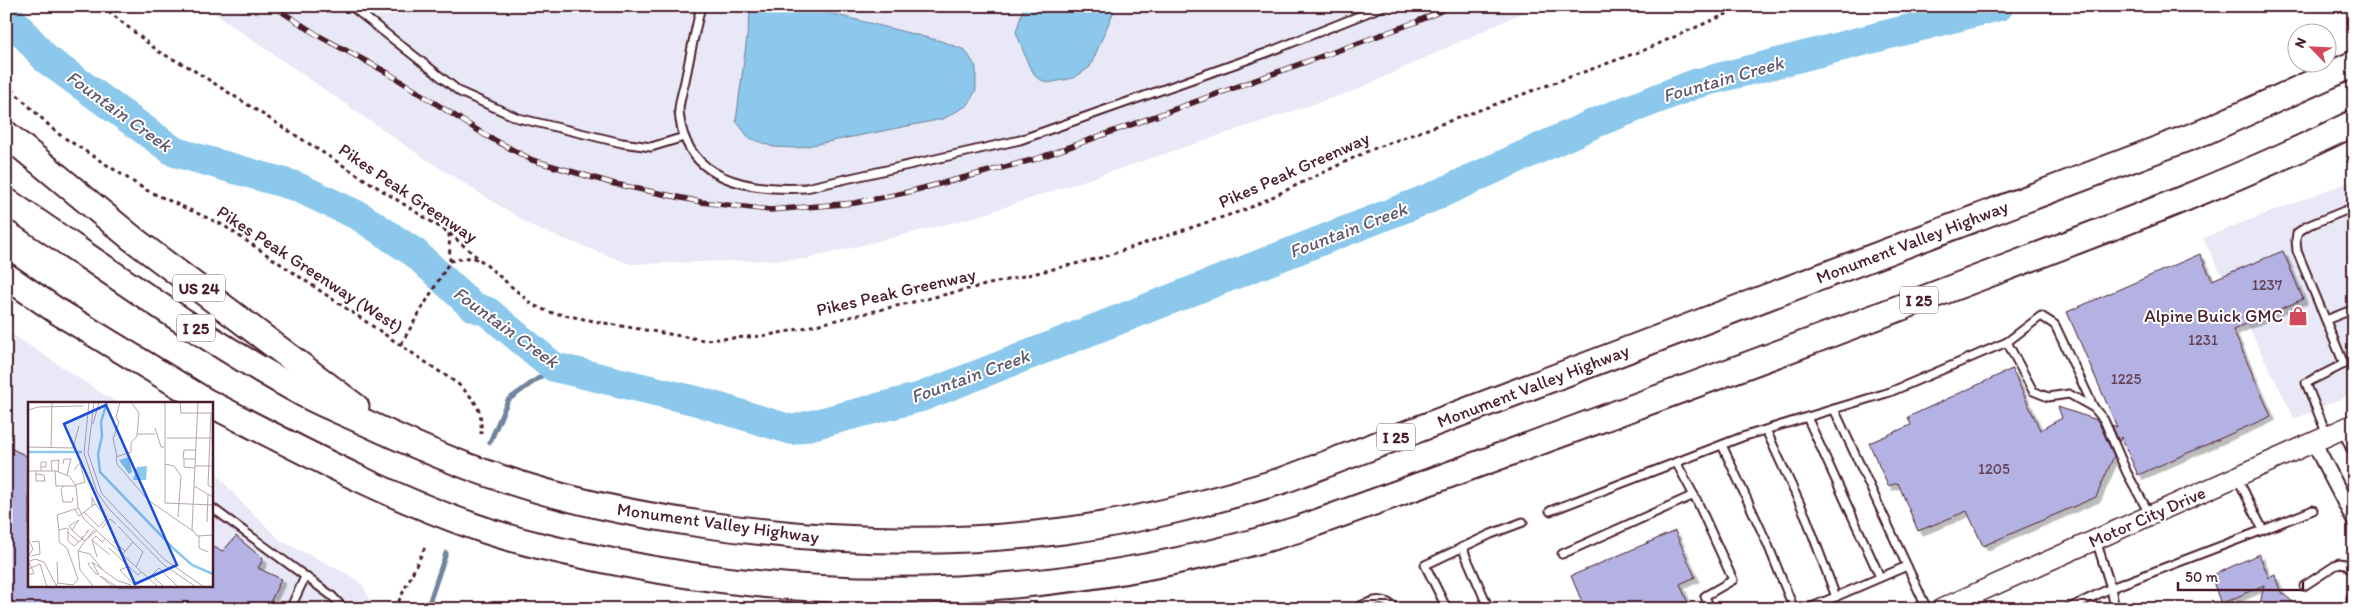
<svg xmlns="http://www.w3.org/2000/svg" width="2360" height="615" font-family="Itim,sans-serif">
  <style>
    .built { fill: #e8e8f7 }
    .water { fill: #8bc8eb; stroke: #71849e }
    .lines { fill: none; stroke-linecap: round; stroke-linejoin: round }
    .stream { stroke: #71849e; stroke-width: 5 }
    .river { stroke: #8bc8eb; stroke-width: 30 }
    .building { fill: #b4b2e3; stroke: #4a1f2b; filter: url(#shadow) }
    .lane-casing { stroke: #4a1f2b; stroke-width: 11 }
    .street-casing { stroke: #4a1f2b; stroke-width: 18 }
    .secondary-casing { stroke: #4a1f2b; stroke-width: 22 }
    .highway-casing { stroke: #4a1f2b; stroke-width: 29 }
    .path { stroke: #4a1f2b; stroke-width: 3; stroke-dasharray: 4 4; stroke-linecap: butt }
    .lane { stroke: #fff; stroke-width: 7 }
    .street { stroke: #fff; stroke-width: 14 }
    .secondary { stroke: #fff; stroke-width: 19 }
    .highway { stroke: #fff; stroke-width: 25 }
    .rail-casing { stroke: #4a1f2b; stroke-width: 5.5 }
    .rail { stroke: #fff; stroke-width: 4; stroke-dasharray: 11; stroke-linecap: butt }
    .labels { text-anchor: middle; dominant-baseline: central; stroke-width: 4; stroke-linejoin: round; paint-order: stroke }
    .number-label { font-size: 15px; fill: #644459 }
    .shield { fill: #fff; stroke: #80626b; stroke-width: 1 }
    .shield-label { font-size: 16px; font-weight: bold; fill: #4a1f2b }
    .street-label { font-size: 18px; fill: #4a1f2b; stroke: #fff }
    .poi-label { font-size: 18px; fill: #4a1f2b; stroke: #fff; text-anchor: end }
    .water-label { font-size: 19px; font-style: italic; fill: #615a6e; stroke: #fff }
    .inset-river { fill: none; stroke: #8bc8eb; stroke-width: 2.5 }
    .inset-road { fill: none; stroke: #b7a5aa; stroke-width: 1 }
    .view { fill: #1d4ed8; fill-opacity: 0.15; stroke: #1d4ed8; stroke-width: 2.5 }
    .inset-edge { fill: none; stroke: #4a1f2b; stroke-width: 2.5 }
  </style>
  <defs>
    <filter id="shadow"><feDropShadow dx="4.5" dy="4.5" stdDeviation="0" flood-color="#0004"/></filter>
  </defs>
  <rect width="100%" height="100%" fill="#fff"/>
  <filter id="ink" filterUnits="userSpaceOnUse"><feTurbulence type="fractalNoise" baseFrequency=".02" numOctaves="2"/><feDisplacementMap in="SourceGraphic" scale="10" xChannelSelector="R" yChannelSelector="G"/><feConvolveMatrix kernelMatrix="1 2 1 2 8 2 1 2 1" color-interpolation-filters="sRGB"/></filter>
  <g filter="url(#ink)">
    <g class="built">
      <polygon points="204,6 1537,6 1356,90 975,217 806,259 630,264 535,228 415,152"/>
      <polygon points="2354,180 2354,393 2295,419 2203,238"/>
      <polygon points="6,330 118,404 29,404 29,586 211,586 211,468 242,503 281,541 346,573 363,585 374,609 6,609"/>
    </g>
    <g class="water">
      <polygon points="751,6 801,6 941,41 965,50 976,67 976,90 968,105 943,119 797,148 773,147 749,138 736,121"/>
      <polygon points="1024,6 1116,6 1090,67 1074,78 1048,83 1037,78 1029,66 1016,32"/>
    </g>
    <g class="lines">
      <g class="stream">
        <polyline points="490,442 508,400 554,367"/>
        <polyline points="427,609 446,553"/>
      </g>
      <polyline class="river" points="6,13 46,59 175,152 295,186 361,217 415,253 472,306 488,312 554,367 697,401 792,430 921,397 1430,198 1595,123 1695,84 1999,6"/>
    </g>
    <g class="building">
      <polygon points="2283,251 2303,299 2233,330 2271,416 2138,475 2121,437 2119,442 2112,425 2117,427 2067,312 2200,254 2212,280"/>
      <polygon points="2012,369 2040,430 2062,418 2058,407 2097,420 2099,423 2114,456 2096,497 1983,546 1967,511 1918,531 1898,483 1888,486 1869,443 1911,425 1908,417"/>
      <polygon points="6,446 29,457 29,586 211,586 211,546 223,551 236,536 263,559 258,568 281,579 267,609 6,609"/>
      <polygon points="1675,531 1695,577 1680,584 1688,603 1682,605 1684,609 1585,609 1571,576"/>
      <polygon points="2259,554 2269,578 2275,575 2280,591 2301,609 2259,609 2264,585 2221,604 2211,576"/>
    </g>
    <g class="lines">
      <defs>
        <g id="lane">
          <polyline points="351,6 460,92 518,118 622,143 651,147 684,137"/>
          <path d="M701,6C695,31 690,56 685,81C683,90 679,102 679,111C684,181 749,191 806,188L1020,140L1266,53L1384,6"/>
          <polyline points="2354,207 2307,226 2297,233 2296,240 2297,251 2344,364 2354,360"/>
          <polyline points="2326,320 2354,309"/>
          <polyline points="2007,342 2041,316 2055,325 2094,408"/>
          <polyline points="1834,409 1890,392 2007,342 2033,391 2048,397 2069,394 2094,408 2104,420 2127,473 2150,515"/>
          <polyline points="1807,417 1880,577"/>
          <polyline points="1766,430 1806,517 1836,597"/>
          <polyline points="2327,435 2306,383 2344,364"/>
          <polyline points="1722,445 1768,545 1794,609"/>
          <polyline points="1676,462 1697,501 1733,580 1705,596 1710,609"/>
          <polyline points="211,507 332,596 344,609"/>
          <polyline points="1550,511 1742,437 1834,409 1927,609"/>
          <polyline points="2263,530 2313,510"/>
          <polyline points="2096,540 2111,588 2115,609"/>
          <polyline points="1462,547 1489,609"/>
          <polyline points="1562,554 1694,495"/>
          <polyline points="2304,586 2339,563 2346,564 2354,572"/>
          <polyline points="1824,602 1827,609"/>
          <polyline points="290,609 305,577"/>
          <path d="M1353,609C1370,602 1382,594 1396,609"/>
          <polyline points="1447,609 1425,565 1491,534 1523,522"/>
          <polyline points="1807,609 1907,566"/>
          <polyline points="2067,609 2111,588 2263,530 2237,477"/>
          <polyline points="2354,609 2351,598 2354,591"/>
        </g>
        <g id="street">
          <polyline points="2345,428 2354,448"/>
          <polyline points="2313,441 2354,520"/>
        </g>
        <polyline id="secondary" points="1941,609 2354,424"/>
        <g id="highway">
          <polyline points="6,134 133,239 356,407"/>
          <path d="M6,201C103,266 198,336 300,392C319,403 341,411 362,421C405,441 449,461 495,476C563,500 636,515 708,525C826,542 945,546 1063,531C1139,521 1211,502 1284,480L2206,131L2354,64"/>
          <polyline points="6,276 57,311 210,404"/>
          <path d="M211,404C297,448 382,494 473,526C517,542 565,552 610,561C839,609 1076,598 1299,529C1513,452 1726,374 1939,293C2078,240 2220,189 2354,123"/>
        </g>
      </defs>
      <use href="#lane" class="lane-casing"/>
      <use href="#street" class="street-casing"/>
      <use href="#secondary" class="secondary-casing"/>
      <use href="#highway" class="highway-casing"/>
      <g class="path">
        <polyline points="102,6 159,52 187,66 449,233 533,305 549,312 604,323 704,340 762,336 790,331 1100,258 1247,209 1370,150 1644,50 1745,6"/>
        <path d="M6,84L57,133L146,190L223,225L458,384C477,402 482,408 481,434"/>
        <polyline points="450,261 472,257 480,261"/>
        <polyline points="401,344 450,261 449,233"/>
        <polyline points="395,609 426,545"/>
      </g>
      <use href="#lane" class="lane"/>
      <use href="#street" class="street"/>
      <use href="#secondary" class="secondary"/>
      <use href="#highway" class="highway"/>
      <defs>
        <polyline id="rail" points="273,6 319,36 388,73 485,135 532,160 615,184 701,202 770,210 855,203 904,193 1036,159 1353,45 1416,22 1452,6"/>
      </defs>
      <use href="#rail" class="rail-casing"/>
      <use href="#rail" class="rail"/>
    </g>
  </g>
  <defs>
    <symbol id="shop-bare" viewBox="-9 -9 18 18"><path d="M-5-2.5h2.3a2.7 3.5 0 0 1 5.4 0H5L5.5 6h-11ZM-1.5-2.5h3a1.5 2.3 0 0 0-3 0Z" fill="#d1495b" stroke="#fff" stroke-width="2.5" paint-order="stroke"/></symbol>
  </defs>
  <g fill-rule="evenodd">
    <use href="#shop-bare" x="2284" y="302" width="28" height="28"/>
  </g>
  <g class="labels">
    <g class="number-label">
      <text x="2267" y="285">1237</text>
      <text x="2203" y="340">1231</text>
      <text x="2126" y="379">1225</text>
      <text x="1994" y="469">1205</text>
    </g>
    <g class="shield">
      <rect x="173" y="274.5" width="52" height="27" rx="4"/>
      <rect x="1900" y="286.5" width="38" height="27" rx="4"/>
      <rect x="177" y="314.5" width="38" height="27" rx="4"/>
      <rect x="1377" y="423.5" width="38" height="27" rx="4"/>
    </g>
    <g class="shield-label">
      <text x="199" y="288">US 24</text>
      <text x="1919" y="300">I 25</text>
      <text x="196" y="328">I 25</text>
      <text x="1396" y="437">I 25</text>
    </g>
    <g class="street-label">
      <text transform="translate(1294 170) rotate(-24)">Pikes Peak Greenway</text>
      <text transform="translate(408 193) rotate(34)">Pikes Peak Greenway</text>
      <text transform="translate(1912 242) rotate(-21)">Monument Valley Highway</text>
      <text transform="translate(310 269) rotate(33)">Pikes Peak Greenway (West)</text>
      <text transform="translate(896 292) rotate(-13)">Pikes Peak Greenway</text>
      <text transform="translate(1533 386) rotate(-21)">Monument Valley Highway</text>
      <text transform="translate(2147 517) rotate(-24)">Motor City Drive</text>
      <text transform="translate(718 523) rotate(8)">Monument Valley Highway</text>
    </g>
    <g class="poi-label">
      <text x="2283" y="316">Alpine Buick GMC</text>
    </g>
    <g class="water-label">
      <text transform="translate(1723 79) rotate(-16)">Fountain Creek</text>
      <text transform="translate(119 111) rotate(36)">Fountain Creek</text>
      <text transform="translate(1348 230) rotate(-21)">Fountain Creek</text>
      <text transform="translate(506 327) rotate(36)">Fountain Creek</text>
      <text transform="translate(970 376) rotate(-20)">Fountain Creek</text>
    </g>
  </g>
  <g transform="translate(28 402)">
    <rect width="185" height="185" fill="#fff"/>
    <path d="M101,55L104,70L101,72L91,58ZM119,64L118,78H105L109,65Z" fill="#8bc8eb"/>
    <path class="inset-river" d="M79,0L73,20L74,34L70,52L72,70L146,147L164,163L185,172M0,50H54"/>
    <path class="inset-road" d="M61,0L56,51L69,90L81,107L136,163L168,185M66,0L60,51L74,92L136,157L176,185M103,0L111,11L109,34L103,41V50L88,55L89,62L120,98L165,129M137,0V101L185,103M152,0L153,11H184M170,0L164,127L169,134L185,133M0,8L10,5L55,4M183,11L180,83L185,86M65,22L71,0M127,26L133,45H136M109,32H127M139,36H185M0,45L45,46L51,24M23,46L24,0M89,54L85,37L91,20L88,15L92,0M155,57L156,48H168M35,62L36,57H43L39,73M137,62L146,64L153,74L150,115M167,64H185M13,65H18V60H13V69M167,66L156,65V57H167M46,68L52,61L57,80L47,83M0,69H28L41,74L48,84L50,105L56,117L130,185M8,69V79H17L16,73L8,72M24,69L23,59L31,58L30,70M27,69L28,84H48M36,84L33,87L35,100H44L45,95M166,84L185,95M64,105V95L67,102M50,106L47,108L51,114L56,110L67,102L68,103L79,116L71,125L56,110M179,120L180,93M90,124L105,140L94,153M40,126V139L46,144L54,137M74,126L82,117L88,122M31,128L29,113L47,107M44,128L51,118L41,124L44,128L54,137L57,139L50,149L52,168L66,185M66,128L57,139L68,129M39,130L51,140M54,134V137L61,128L58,130M171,134V146L180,150M0,136L5,147L0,155M64,138L82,153M85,139L97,149M105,140L115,150L108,165M81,146L110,173L113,170M50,149L62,152L75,168L64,160L71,173L67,171L60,162L62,161M3,154L12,152L11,139L4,140M69,155L64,138L68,134L74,140L77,137M0,159L6,171L0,173M0,160L7,157L16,160L29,185M29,160L30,181M101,164L92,168L108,185M0,167L12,162L19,185M75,168L90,179L103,183M72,174L85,185M73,174L89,185M28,183L30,181L45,183L50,177L39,146L31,140V128L39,126M136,185L124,173L131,166L150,185"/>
    <path class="view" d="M78,3L149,163L107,182L36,22Z"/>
    <rect width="185" height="185" class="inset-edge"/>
  </g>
  <rect width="2360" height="615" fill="none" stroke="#fff" stroke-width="25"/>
  <rect x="12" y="12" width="2335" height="590" fill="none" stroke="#4a1f2b" stroke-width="2" filter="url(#ink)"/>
  <g transform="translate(2312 48) rotate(294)"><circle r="24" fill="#ffffff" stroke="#b7a5aa"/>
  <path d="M0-4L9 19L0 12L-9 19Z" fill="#d1495b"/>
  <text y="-8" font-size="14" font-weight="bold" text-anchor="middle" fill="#4a1f2b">N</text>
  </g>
  <path d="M2178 582v8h125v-8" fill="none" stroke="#4a1f2b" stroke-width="2.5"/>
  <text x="2185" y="582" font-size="15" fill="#4a1f2b" stroke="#ffffff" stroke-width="4" paint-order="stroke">50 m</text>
</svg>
